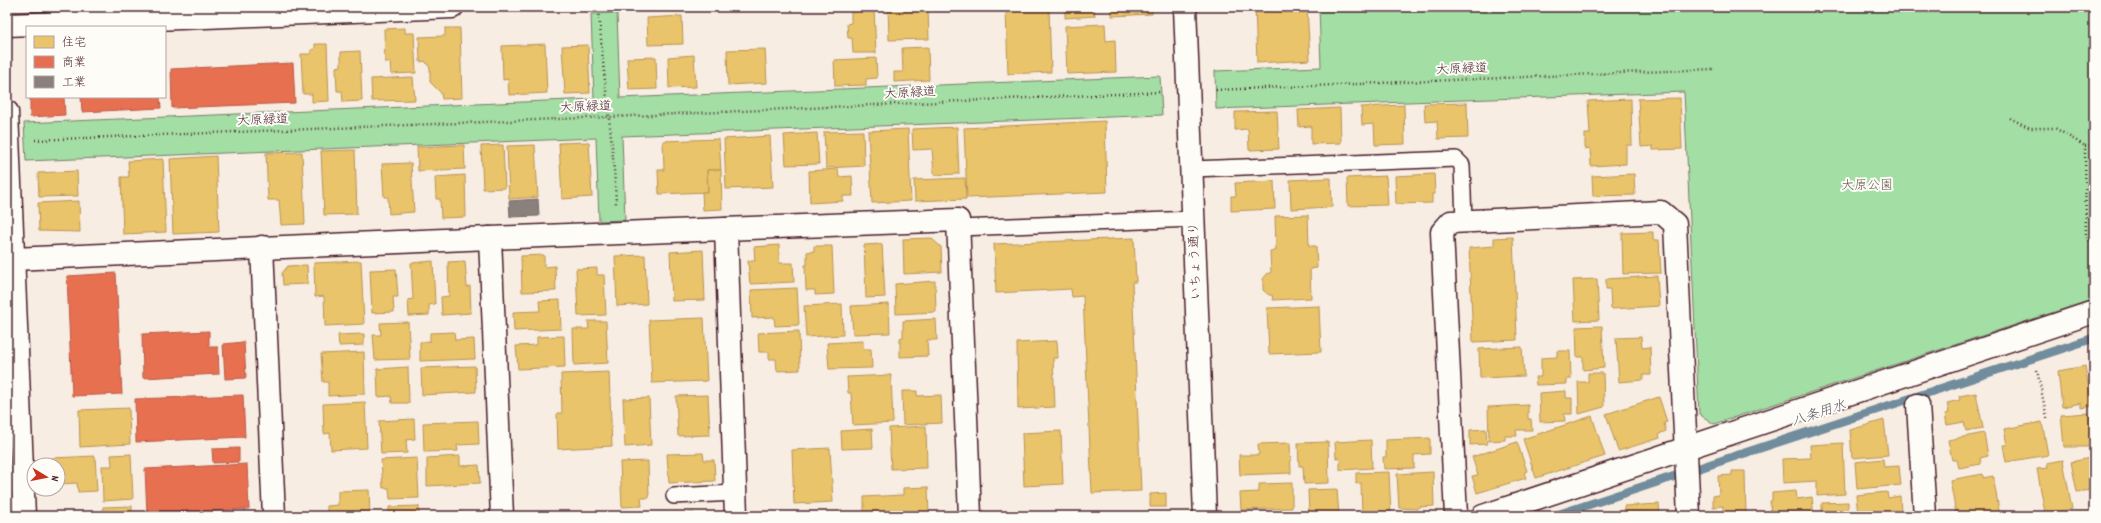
<svg xmlns="http://www.w3.org/2000/svg" width="2101" height="523" font-family="Dekko,'Klee One',sans-serif">
  <style>
    .green { fill: #a3dea4; stroke: #767e68 }
    .homes { fill: #e9c46a; stroke: #b99257 }
    .shops { fill: #e76f51; stroke: #b85746 }
    .industry { fill: #8a817c; stroke: #776464 }
    .lines { fill: none; stroke-linecap: round; stroke-linejoin: round }
    .stream { stroke: #6f8c9d; stroke-width: 9 }
    .lane-casing { stroke: #4a1f2b; stroke-width: 18 }
    .street-casing { stroke: #4a1f2b; stroke-width: 25 }
    .secondary-casing { stroke: #4a1f2b; stroke-width: 25 }
    .path { stroke: #4a1f2b; stroke-width: 2.5; stroke-dasharray: 1 3; stroke-linecap: butt }
    .lane { stroke: #fdfcf7; stroke-width: 15 }
    .street { stroke: #fdfcf7; stroke-width: 22 }
    .secondary { stroke: #fdfcf7; stroke-width: 22 }
    .labels { text-anchor: middle; dominant-baseline: central; stroke-width: 4; stroke-linejoin: round; paint-order: stroke }
    .street-label { font-size: 13px; fill: #4a1f2b; stroke: #fdfcf7 }
    .park-label { font-size: 13px; fill: #65584f; stroke: #fdfcf7 }
    .water-label { font-size: 14px; font-style: italic; fill: #5d5564; stroke: #fdfcf7 }
  </style>
  <rect width="100%" height="100%" fill="#f7ede2"/>
  <filter id="ink" filterUnits="userSpaceOnUse"><feTurbulence type="fractalNoise" baseFrequency=".025" numOctaves="2"/><feDisplacementMap in="SourceGraphic" scale="8" xChannelSelector="R" yChannelSelector="G"/><feConvolveMatrix kernelMatrix="1 2 1 2 8 2 1 2 1" color-interpolation-filters="sRGB"/></filter>
  <g filter="url(#ink)">
    <g class="green">
      <polygon points="1319,7 2094,7 2094,299 1714,424 1699,414 1684,92 1216,109 1215,71 1321,67"/>
      <polygon points="617,13 620,98 1160,76 1162,115 622,136 625,220 599,221 596,138 26,161 24,123 594,99 591,14"/>
    </g>
    <g class="homes">
      <polygon points="888,7 928,7 929,39 889,40"/>
      <polygon points="1016,7 1049,7 1051,72 1008,74 1006,8"/>
      <polygon points="1065,7 1094,7 1095,16 1065,18"/>
      <polygon points="1112,7 1152,7 1152,14 1112,16"/>
      <polygon points="1255,7 1307,7 1310,60 1257,63"/>
      <polygon points="874,8 876,53 853,53 852,38 848,38 847,24 851,23 851,9"/>
      <polygon points="682,16 683,44 648,45 647,18"/>
      <polygon points="1105,24 1106,41 1115,40 1116,72 1067,74 1065,26"/>
      <polygon points="405,28 405,33 414,33 416,73 391,74 390,62 385,62 384,29"/>
      <polygon points="445,28 460,28 462,98 442,99 441,93 430,82 430,68 425,61 420,62 419,37 445,36"/>
      <polygon points="315,44 327,44 329,101 312,102 312,94 303,94 301,54 311,54 311,50 315,49"/>
      <polygon points="545,44 547,93 509,95 508,79 503,80 502,46"/>
      <polygon points="588,45 590,93 565,94 562,46"/>
      <polygon points="928,47 929,80 894,82 894,72 903,72 902,48"/>
      <polygon points="765,49 767,83 728,85 727,50"/>
      <polygon points="360,51 362,101 343,102 342,91 337,91 336,67 341,66 341,52"/>
      <polygon points="694,55 696,87 669,88 668,57"/>
      <polygon points="656,57 657,89 629,90 627,58"/>
      <polygon points="876,58 877,78 866,79 866,85 835,86 834,60"/>
      <polygon points="413,77 415,100 372,101 371,79"/>
      <polygon points="1680,98 1682,149 1653,150 1653,146 1641,147 1638,99"/>
      <polygon points="1631,99 1632,145 1626,145 1626,164 1591,166 1590,148 1585,149 1585,134 1590,134 1588,101"/>
      <polygon points="1467,103 1468,138 1438,139 1437,121 1425,122 1424,104"/>
      <polygon points="1404,105 1405,144 1375,145 1374,124 1362,125 1361,107"/>
      <polygon points="1340,108 1341,143 1311,144 1311,126 1299,127 1298,110"/>
      <polygon points="1277,111 1279,149 1249,150 1248,129 1235,130 1235,112"/>
      <polygon points="1105,121 1107,192 967,198 964,128"/>
      <polygon points="957,127 959,174 934,175 932,149 913,150 912,129"/>
      <polygon points="908,129 911,201 872,203 868,131"/>
      <polygon points="863,131 864,166 826,168 824,132"/>
      <polygon points="817,133 819,164 786,165 784,135"/>
      <polygon points="770,136 773,187 726,189 724,139"/>
      <polygon points="719,139 721,170 707,170 708,192 659,194 658,170 664,170 663,141"/>
      <polygon points="589,142 592,197 562,199 559,143"/>
      <polygon points="464,145 465,169 418,171 417,147"/>
      <polygon points="503,145 505,188 483,189 481,146"/>
      <polygon points="535,145 538,197 509,199 507,146"/>
      <polygon points="355,150 357,214 324,215 321,151"/>
      <polygon points="302,152 305,224 281,225 279,200 268,200 266,153"/>
      <polygon points="216,156 219,232 173,234 170,159"/>
      <polygon points="163,159 166,232 123,234 121,177 129,177 128,161"/>
      <polygon points="411,163 414,212 389,214 388,197 384,197 382,164"/>
      <polygon points="838,169 839,177 852,176 853,196 843,196 843,201 810,203 809,171"/>
      <polygon points="707,170 721,170 722,209 703,210 702,192 708,192"/>
      <polygon points="77,171 78,196 39,197 38,173"/>
      <polygon points="1434,174 1435,194 1432,194 1432,203 1396,204 1395,176"/>
      <polygon points="1634,174 1635,195 1593,196 1592,176"/>
      <polygon points="465,175 466,217 441,218 440,199 436,199 435,177"/>
      <polygon points="1386,176 1388,205 1348,206 1347,178"/>
      <polygon points="965,178 966,199 915,201 914,180"/>
      <polygon points="1331,178 1332,207 1291,209 1290,180"/>
      <polygon points="1274,181 1275,209 1231,211 1231,196 1236,196 1235,183"/>
      <polygon points="79,201 80,232 39,231 38,203"/>
      <polygon points="1308,215 1309,246 1316,246 1317,268 1310,269 1311,298 1273,300 1272,295 1269,295 1263,290 1263,279 1268,273 1271,273 1270,251 1276,250 1275,216"/>
      <polygon points="1653,232 1653,240 1659,240 1661,273 1623,274 1622,233"/>
      <polygon points="1513,237 1517,340 1473,342 1469,248 1494,246 1494,238"/>
      <polygon points="931,238 941,247 942,272 904,274 903,239"/>
      <polygon points="1134,238 1136,282 1132,282 1141,491 1092,493 1083,296 1072,297 1071,289 996,293 994,244"/>
      <polygon points="882,244 885,297 866,298 864,245"/>
      <polygon points="779,245 779,263 793,263 794,282 750,284 748,261 755,261 754,247"/>
      <polygon points="814,246 832,246 834,294 815,295 815,290 806,290 805,265 807,265 807,252 814,251"/>
      <polygon points="703,250 705,300 672,301 670,252"/>
      <polygon points="544,255 544,267 555,266 556,291 522,292 521,256"/>
      <polygon points="645,255 647,304 617,306 615,256"/>
      <polygon points="361,261 364,324 325,326 324,296 315,297 314,263"/>
      <polygon points="433,261 435,304 429,305 429,315 409,316 408,300 413,299 411,263"/>
      <polygon points="465,261 467,287 470,286 471,313 442,315 441,297 449,296 448,262"/>
      <polygon points="307,265 308,284 283,285 282,273 288,266"/>
      <polygon points="597,268 597,275 604,275 606,315 578,316 576,269"/>
      <polygon points="396,269 398,297 393,297 394,312 372,313 370,270"/>
      <polygon points="1657,276 1659,306 1611,309 1610,289 1606,289 1606,279"/>
      <polygon points="1597,279 1599,320 1575,321 1573,280"/>
      <polygon points="935,281 936,312 896,314 895,284"/>
      <polygon points="797,288 799,325 775,326 774,317 752,318 751,290"/>
      <polygon points="560,300 561,329 514,331 513,312 540,311 539,301"/>
      <polygon points="842,304 843,335 806,337 804,306"/>
      <polygon points="889,304 890,333 853,334 851,306"/>
      <polygon points="1319,306 1321,352 1269,354 1267,308"/>
      <polygon points="704,318 707,381 652,383 649,320"/>
      <polygon points="936,319 937,340 927,340 928,356 900,357 900,338 903,337 903,321"/>
      <polygon points="588,321 606,321 608,363 574,365 573,329 589,329"/>
      <polygon points="408,322 410,359 375,360 373,335 381,335 380,323"/>
      <polygon points="1602,326 1604,368 1583,370 1583,357 1577,357 1576,327"/>
      <polygon points="799,331 800,370 777,371 776,359 769,359 769,352 759,352 758,333"/>
      <polygon points="454,332 455,340 474,339 475,359 420,361 420,342 430,341 430,333"/>
      <polygon points="364,334 364,345 339,346 338,335"/>
      <polygon points="564,336 565,367 518,369 516,346 537,345 537,337"/>
      <polygon points="1641,337 1642,348 1650,347 1651,375 1643,375 1643,380 1619,382 1616,338"/>
      <polygon points="863,341 863,349 871,349 872,368 829,369 827,343"/>
      <polygon points="1057,341 1058,358 1053,358 1055,407 1018,409 1017,343"/>
      <polygon points="1522,347 1524,376 1480,378 1479,349"/>
      <polygon points="1557,351 1570,351 1571,379 1567,379 1567,384 1536,385 1535,377 1541,377 1541,358 1557,357"/>
      <polygon points="364,352 365,394 328,396 328,382 323,382 321,354"/>
      <polygon points="475,366 476,392 422,395 421,368"/>
      <polygon points="2085,366 2092,406 2081,408 2081,403 2062,407 2058,371"/>
      <polygon points="408,367 409,403 392,403 391,396 378,397 377,369"/>
      <polygon points="609,372 612,446 558,449 557,413 562,413 561,374"/>
      <polygon points="1588,373 1603,373 1604,407 1579,414 1578,382 1588,382"/>
      <polygon points="891,375 893,423 853,425 851,393 848,393 847,377"/>
      <polygon points="902,391 917,391 917,396 941,395 942,423 903,425"/>
      <polygon points="1566,391 1566,398 1572,398 1572,414 1564,414 1565,421 1540,422 1539,393"/>
      <polygon points="1976,393 1983,428 1966,431 1964,422 1947,425 1945,414 1949,413 1947,403 1960,400 1959,396"/>
      <polygon points="708,395 710,435 678,436 676,396"/>
      <polygon points="1659,397 1667,422 1664,423 1666,431 1659,434 1660,438 1618,451 1606,414"/>
      <polygon points="649,398 651,445 625,447 623,399"/>
      <polygon points="365,402 367,448 331,450 330,433 324,434 323,404"/>
      <polygon points="1528,405 1528,419 1531,419 1532,430 1516,430 1517,436 1505,436 1505,440 1489,441 1488,407"/>
      <polygon points="129,408 130,444 80,447 79,410"/>
      <polygon points="2088,413 2089,417 2094,417 2094,447 2064,447 2061,415"/>
      <polygon points="1592,416 1605,456 1536,478 1523,439"/>
      <polygon points="414,419 415,439 406,440 407,453 381,454 379,421"/>
      <polygon points="1884,420 1888,455 1852,458 1850,430"/>
      <polygon points="478,421 479,444 457,445 458,451 424,452 423,423"/>
      <polygon points="2042,422 2048,455 2006,462 2003,445 2007,445 2004,429"/>
      <polygon points="926,426 927,468 891,469 889,428"/>
      <polygon points="872,429 873,448 842,449 841,431"/>
      <polygon points="1486,429 1487,444 1470,445 1470,430"/>
      <polygon points="1061,431 1063,484 1024,486 1022,433"/>
      <polygon points="1984,433 1988,456 1980,458 1981,464 1959,468 1957,460 1952,460 1948,440"/>
      <polygon points="1430,438 1430,454 1414,455 1414,468 1384,469 1383,457 1386,457 1386,440"/>
      <polygon points="1371,440 1372,468 1340,470 1340,458 1336,458 1335,442"/>
      <polygon points="1328,442 1329,483 1304,484 1303,466 1299,466 1298,443"/>
      <polygon points="1517,442 1527,471 1524,473 1526,478 1477,493 1472,476 1478,475 1472,457"/>
      <polygon points="1290,443 1291,473 1240,475 1239,455 1259,455 1258,444"/>
      <polygon points="1843,443 1845,494 1817,496 1817,481 1783,483 1782,459 1811,458 1810,445"/>
      <polygon points="830,448 833,502 794,504 792,450"/>
      <polygon points="703,453 704,460 714,460 715,481 669,483 667,454"/>
      <polygon points="131,454 133,499 103,501 102,466 112,466 111,455"/>
      <polygon points="95,456 97,491 78,492 77,483 58,484 58,465 52,465 52,458"/>
      <polygon points="460,456 460,466 479,465 480,483 427,486 427,458"/>
      <polygon points="417,458 419,498 390,499 389,488 383,488 381,460"/>
      <polygon points="2090,458 2090,462 2094,462 2094,506 2091,490 2077,492 2071,462"/>
      <polygon points="1883,459 1884,467 1899,466 1901,485 1857,489 1855,462"/>
      <polygon points="2063,460 2072,509 2045,513 2037,469 2048,468 2047,463"/>
      <polygon points="648,461 649,498 641,498 642,506 622,507 620,462"/>
      <polygon points="1732,471 1745,471 1746,516 1723,516 1723,506 1713,507 1713,496 1719,495 1718,476 1732,475"/>
      <polygon points="1389,472 1391,516 1362,516 1361,483 1356,484 1356,473"/>
      <polygon points="1433,472 1434,506 1418,507 1418,509 1399,508 1397,474"/>
      <polygon points="1983,474 1983,478 1993,476 2000,516 1961,516 1960,513 1956,514 1950,480"/>
      <polygon points="1292,483 1292,508 1241,510 1240,493 1259,492 1259,484"/>
      <polygon points="928,487 929,516 864,516 864,497 903,495 903,488"/>
      <polygon points="1337,489 1339,516 1309,516 1308,490"/>
      <polygon points="369,490 370,516 327,516 327,506 338,505 338,491"/>
      <polygon points="1796,491 1797,499 1812,497 1814,516 1771,516 1770,501 1772,501 1772,493"/>
      <polygon points="1887,492 1888,498 1900,496 1901,513 1883,514 1883,516 1858,516 1856,495"/>
      <polygon points="1166,493 1166,507 1150,507 1150,494"/>
      <polygon points="1848,502 1848,516 1822,516 1822,503"/>
      <polygon points="1659,504 1660,516 1624,516 1624,506"/>
      <polygon points="132,506 132,516 103,516 103,507"/>
      <polygon points="419,506 419,516 389,516 389,507"/>
      <polygon points="462,512 463,516 448,516 448,513"/>
      <polygon points="694,513 694,516 650,516 650,515"/>
      <polygon points="1292,514 1292,516 1253,516"/>
    </g>
    <g class="shops">
      <polygon points="293,63 295,103 172,108 171,69"/>
      <polygon points="30,97 64,97 65,115 30,117"/>
      <polygon points="81,97 160,97 161,108 82,112"/>
      <polygon points="116,273 122,394 72,396 67,276"/>
      <polygon points="209,331 209,347 218,347 219,374 143,378 142,334"/>
      <polygon points="244,342 246,378 225,379 223,344"/>
      <polygon points="243,395 245,437 136,442 135,399"/>
      <polygon points="239,448 239,462 213,463 212,449"/>
      <polygon points="247,464 249,509 147,514 145,469"/>
    </g>
    <polygon class="industry" points="538,199 539,216 510,217 509,201"/>
    <g class="lines">
      <polyline class="stream" points="1554,516 2094,338"/>
      <defs>
        <g id="lane">
          <polyline points="1192,169 1456,159 1462,165 1464,221"/>
          <polyline points="959,228 1194,219"/>
          <polyline points="674,496 735,493"/>
        </g>
        <g id="street">
          <polyline points="7,25 452,7"/>
          <polyline points="726,229 736,516"/>
          <polyline points="490,238 502,516"/>
          <polyline points="262,247 274,516"/>
          <polyline points="13,259 490,238 958,220 970,516"/>
          <polyline points="1918,405 1925,516"/>
          <polyline points="1456,516 1442,232 1451,222 1661,212 1675,224 1689,516"/>
          <polyline points="1483,516 2094,312"/>
        </g>
        <g id="secondary">
          <polyline points="1185,7 1205,516"/>
          <polyline points="7,112 24,516"/>
        </g>
      </defs>
      <use href="#lane" class="lane-casing"/>
      <use href="#street" class="street-casing"/>
      <use href="#secondary" class="secondary-casing"/>
      <g class="path">
        <path d="M599,7C602,74 614,140 616,206"/>
        <polyline points="1216,90 1713,69"/>
        <polyline points="2010,118 2030,128 2055,128 2085,146"/>
        <polyline points="35,140 609,117 1161,92"/>
        <polyline points="2094,146 2085,146 2086,237 2094,244"/>
        <polyline points="2037,370 2047,418"/>
      </g>
      <use href="#lane" class="lane"/>
      <use href="#street" class="street"/>
      <use href="#secondary" class="secondary"/>
    </g>
  </g>
  <g class="labels">
    <g class="street-label">
      <text transform="translate(1462 70) rotate(-2)">大原緑道</text>
      <text transform="translate(910 94) rotate(-3)">大原緑道</text>
      <text transform="translate(586 108) rotate(-2)">大原緑道</text>
      <text transform="translate(263 121) rotate(-2)">大原緑道</text>
      <text transform="translate(1196 261) rotate(-92)">いちょう通り</text>
    </g>
    <g class="park-label">
      <text x="1867" y="186">大原公園</text>
    </g>
    <g class="water-label">
      <text transform="translate(1819 414) rotate(-18)">八条用水</text>
    </g>
  </g>
  <rect width="2101" height="523" fill="none" stroke="#fdfcf7" stroke-width="24"/>
  <rect x="12" y="12" width="2077" height="499" fill="none" stroke="#4a1f2b" stroke-width="1.5" filter="url(#ink)"/>
  <rect x="26" y="26" width="140" height="72" fill="#fdfcf7" stroke="#b5a4a5"/>
  <rect x="34" y="36" width="20" height="12" fill="#e9c46a" stroke="#b5a4a5"/>
  <text x="62" y="46" font-size="12" fill="#4a1f2b">住宅</text>
  <rect x="34" y="56" width="20" height="12" fill="#e76f51" stroke="#b5a4a5"/>
  <text x="62" y="66" font-size="12" fill="#4a1f2b">商業</text>
  <rect x="34" y="76" width="20" height="12" fill="#8a817c" stroke="#b5a4a5"/>
  <text x="62" y="86" font-size="12" fill="#4a1f2b">工業</text>
  <g transform="translate(46 477) rotate(100)"><circle r="19" fill="#fdfcf7" stroke="#b5a4a5"/>
  <path d="M0-3L7 15L0 10L-7 15Z" fill="#c8321e"/>
  <text y="-6" font-size="11" font-weight="bold" text-anchor="middle" fill="#4a1f2b">N</text>
  </g>
</svg>
